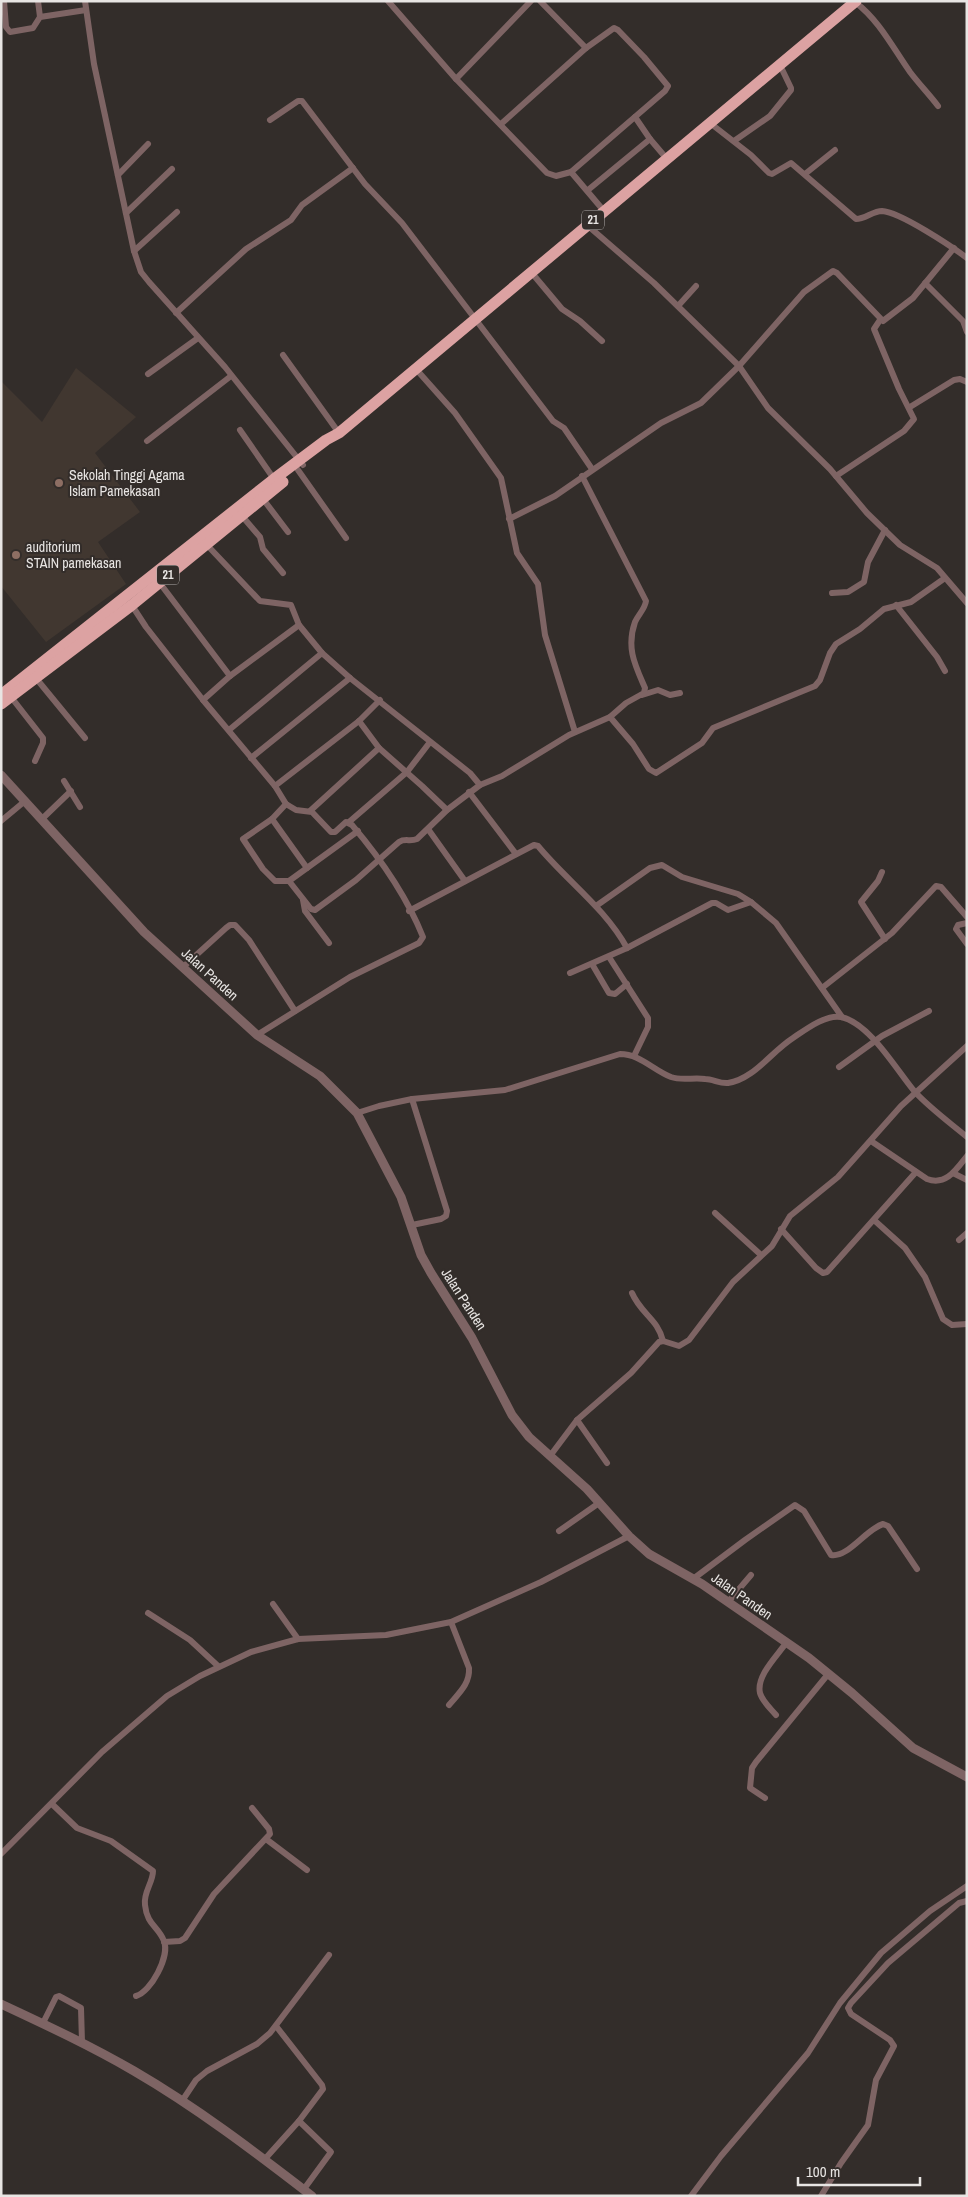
<svg xmlns="http://www.w3.org/2000/svg" width="968" height="2197" font-family="'Archivo Narrow',sans-serif">
  <style>
    .built { fill: #413730 }
    .lines { fill: none; stroke-linecap: round; stroke-linejoin: round }
    .minor { stroke: #7e6464; stroke-width: 6 }
    .tertiary { stroke: #7e6464; stroke-width: 9 }
    .trunk { stroke: #dca2a2; stroke-width: 11 }
    .education-dot { fill: #8d6e63; stroke: #332d2a; stroke-width: 2 }
    .labels { text-anchor: middle; dominant-baseline: central; stroke-width: 4; stroke-linejoin: round; paint-order: stroke }
    .shield { fill: #332d2a; stroke: #b2aeac; stroke-width: 1 }
    .shield-label { font-size: 12px; font-weight: bold; fill: #e8e5e3 }
    .poi-label { font-size: 14px; fill: #e8e5e3; stroke: #332d2a; text-anchor: start }
    .street-label { font-size: 14px; fill: #e8e5e3; stroke: #332d2a }
  </style>
  <rect width="100%" height="100%" fill="#332d2a"/>
  <polygon class="built" points="76,368 136,417 95,453 140,512 98,542 126,584 46,642 1,586 1,381 42,422"/>
  <g class="lines">
    <g class="minor">
      <polyline points="4,1 6,27 10,32 33,28 40,17 86,10"/>
      <polyline points="38,1 40,17"/>
      <polyline points="85,1 94,64 134,251 141,272 149,282 225,367 303,465"/>
      <polyline points="388,1 456,79 547,173 556,176 571,172 665,91 668,86 644,57 618,30 614,28 586,48 501,124"/>
      <polyline points="540,1 586,48"/>
      <path d="M855,2C879,20 893,48 910,72C919,84 929,94 938,106"/>
      <polyline points="456,79 531,1"/>
      <polyline points="635,117 650,139 667,159"/>
      <polyline points="270,120 298,101 302,101 365,184 402,223 553,421 564,428 592,469"/>
      <path d="M710,123L751,155L769,173L772,174L791,163L856,219C865,219 873,211 882,211C900,212 951,246 967,258"/>
      <polyline points="734,141 770,116 791,90 791,88 779,63"/>
      <polyline points="571,172 604,211"/>
      <polyline points="805,174 835,150"/>
      <polyline points="118,175 148,144"/>
      <polyline points="588,190 650,139"/>
      <polyline points="126,213 172,169"/>
      <polyline points="587,225 654,283 739,366 768,408 830,469 867,513 900,545 937,568 967,603"/>
      <polyline points="134,251 177,212"/>
      <polyline points="531,272 562,309 580,321 602,341"/>
      <polyline points="925,283 963,321 967,332"/>
      <polyline points="678,306 696,286"/>
      <polyline points="176,313 246,249 291,220 302,205 353,168"/>
      <polyline points="283,355 339,433"/>
      <polyline points="415,368 455,413 501,478 517,553 538,584 545,635 575,732"/>
      <polyline points="148,374 198,338"/>
      <polyline points="910,407 954,380 960,379 967,382"/>
      <polyline points="240,430 274,479"/>
      <polyline points="147,441 231,376"/>
      <polyline points="298,470 346,538"/>
      <polyline points="836,476 904,431 914,419 899,389 874,329 880,320"/>
      <polyline points="263,499 288,532"/>
      <polyline points="242,516 260,537 263,549 283,573"/>
      <polyline points="509,519 555,496 661,423 701,403 739,366 804,292 833,271 837,273 883,321 913,298 954,248"/>
      <polyline points="207,545 260,601 291,605 299,625 322,653 350,678 470,773 480,785"/>
      <polyline points="159,582 230,676"/>
      <polyline points="832,593 848,592 864,582 868,562 885,530"/>
      <path d="M131,604L146,627L203,700L275,786L286,804L296,810L312,812L331,832H335L346,822L352,825C380,858 407,897 423,937L419,943L350,977L257,1035"/>
      <polyline points="896,605 937,657 945,671"/>
      <polyline points="35,677 85,738"/>
      <polyline points="642,695 658,690 670,695 680,693"/>
      <polyline points="11,697 43,738 43,743 35,761"/>
      <polyline points="203,700 230,676 299,625"/>
      <polyline points="610,717 633,744 649,769 656,773 702,743 713,728 815,686 820,680 830,653 836,644 860,629 884,609 911,602 945,578"/>
      <polyline points="359,721 379,748 422,786 447,810"/>
      <polyline points="229,730 322,653"/>
      <polyline points="251,758 350,678"/>
      <polyline points="64,781 80,807"/>
      <polyline points="275,786 359,721 380,700"/>
      <polyline points="469,792 516,854"/>
      <polyline points="286,804 272,819 243,839 263,869 275,881 289,881 358,831"/>
      <polyline points="310,811 379,748"/>
      <polyline points="42,819 71,791"/>
      <polyline points="272,819 307,868"/>
      <polyline points="1,821 25,801"/>
      <polyline points="349,822 407,772 430,742"/>
      <polyline points="428,829 465,881"/>
      <polyline points="882,872 878,881 861,902 885,939"/>
      <path d="M289,881L311,909L315,910L356,880L399,842C405,838 410,842 417,839L447,810L480,785L502,776L569,735L610,717L626,703L644,693L645,688C635,665 626,648 635,622C638,615 645,609 646,601L582,476"/>
      <polyline points="303,900 305,911 329,943"/>
      <polyline points="596,906 650,868 662,865 682,877 738,894 751,902"/>
      <path d="M409,911L534,845L538,846C567,881 605,908 627,948"/>
      <polyline points="967,923 958,925 956,929 967,944"/>
      <polyline points="609,957 648,1018 648,1027 634,1056"/>
      <polyline points="592,964 609,993 615,994 627,984"/>
      <polyline points="182,968 226,928 230,925 235,925 249,940 295,1011"/>
      <polyline points="570,973 627,948 712,903 716,903 728,910 751,902 776,923 842,1017"/>
      <polyline points="822,988 892,933 936,886 941,887 967,917"/>
      <polyline points="839,1067 882,1036 929,1011"/>
      <path d="M357,1113L379,1106L412,1099L505,1090L620,1054C640,1054 653,1070 671,1077C682,1081 694,1077 705,1079C713,1079 720,1084 728,1083C754,1079 771,1052 793,1038C805,1030 826,1014 841,1017C870,1023 897,1071 915,1092C931,1109 949,1122 967,1137"/>
      <path d="M871,1141L927,1179C946,1186 956,1170 967,1156"/>
      <polyline points="953,1173 967,1180"/>
      <polyline points="715,1213 761,1255"/>
      <polyline points="874,1220 905,1248 925,1277 943,1319 952,1325 967,1324"/>
      <polyline points="412,1225 441,1219 446,1216 447,1211 412,1099"/>
      <polyline points="781,1229 816,1268 823,1273 827,1272 916,1172"/>
      <polyline points="959,1240 967,1233"/>
      <path d="M632,1293C641,1314 658,1319 663,1341"/>
      <polyline points="577,1420 607,1463"/>
      <polyline points="550,1456 577,1420 631,1373 659,1342 663,1341 679,1346 689,1340 733,1282 772,1246 790,1216 838,1177 901,1106 967,1046"/>
      <polyline points="559,1531 599,1503"/>
      <path d="M693,1579L745,1540L795,1505L804,1511L831,1555C848,1558 866,1529 883,1524L888,1526L917,1569"/>
      <polyline points="728,1602 751,1575"/>
      <polyline points="273,1604 298,1639"/>
      <polyline points="148,1613 190,1640 218,1666"/>
      <path d="M449,1705C459,1693 470,1684 469,1668L451,1622"/>
      <path d="M776,1715C771,1709 762,1701 760,1693C756,1676 777,1656 786,1643"/>
      <polyline points="765,1798 750,1788 752,1768 756,1762 829,1673"/>
      <path d="M52,1804L77,1828L111,1841L153,1871C153,1883 143,1892 145,1905C147,1925 158,1926 164,1941C170,1956 151,1992 136,1996"/>
      <polyline points="266,1839 307,1870"/>
      <polyline points="1,1854 102,1752 167,1696 200,1676 251,1652 298,1639 386,1635 451,1622 541,1582 629,1536"/>
      <polyline points="164,1942 180,1941 185,1938 214,1894 270,1834 269,1829 252,1808"/>
      <polyline points="43,2023 56,1997 59,1996 81,2008 82,2042"/>
      <polyline points="182,2101 196,2080 207,2071 257,2044 270,2033 329,1955"/>
      <polyline points="299,2121 331,2152 304,2189"/>
      <polyline points="264,2160 299,2121 323,2089 322,2085 276,2026"/>
      <polyline points="691,2196 721,2156 808,2053 840,2003 881,1953 930,1911 967,1886"/>
      <polyline points="821,2196 841,2163 868,2125 876,2080 894,2046 890,2040 851,2014 848,2008 851,2003 888,1963 959,1903 967,1901"/>
    </g>
    <g class="tertiary">
      <polyline points="1,775 144,932 257,1035 320,1076 357,1113 401,1197 421,1255 431,1273 472,1338 512,1415 529,1437 587,1489 629,1536 649,1554 702,1584 809,1658 852,1693 913,1748 967,1777"/>
      <path d="M1,2004C46,2025 91,2046 134,2071C196,2107 255,2152 312,2196"/>
    </g>
    <g class="trunk">
      <polyline points="1,695 274,479 326,440 339,433 856,1"/>
      <polyline points="1,704 132,605 283,482"/>
    </g>
  </g>
  <g class="education-dot">
    <circle cx="59" cy="483" r="5"/>
    <circle cx="16" cy="555" r="5"/>
  </g>
  <g class="labels">
    <g class="shield">
      <rect x="582" y="210.5" width="22" height="19" rx="4"/>
      <rect x="157" y="565.5" width="22" height="19" rx="4"/>
    </g>
    <g class="shield-label">
      <text x="593" y="220">21</text>
      <text x="168" y="575">21</text>
    </g>
    <g class="poi-label">
      <text x="69" y="475">Sekolah Tinggi Agama<tspan x="69" dy="16">Islam Pamekasan</tspan></text>
      <text x="26" y="547">auditorium<tspan x="26" dy="16">STAIN pamekasan</tspan></text>
    </g>
    <g class="street-label">
      <text transform="translate(210 974) rotate(42)">Jalan Panden</text>
      <text transform="translate(464 1299) rotate(57)">Jalan Panden</text>
      <text transform="translate(742 1596) rotate(35)">Jalan Panden</text>
    </g>
  </g>
  <rect width="968" height="2197" fill="none" stroke="#e8e5e3" stroke-width="5"/>
  <path d="M798 2177v8h122v-8" fill="none" stroke="#e8e5e3" stroke-width="2.5"/>
  <text x="806" y="2177" font-size="15" fill="#e8e5e3" stroke="#332d2a" stroke-width="4" paint-order="stroke">100 m</text>
</svg>
